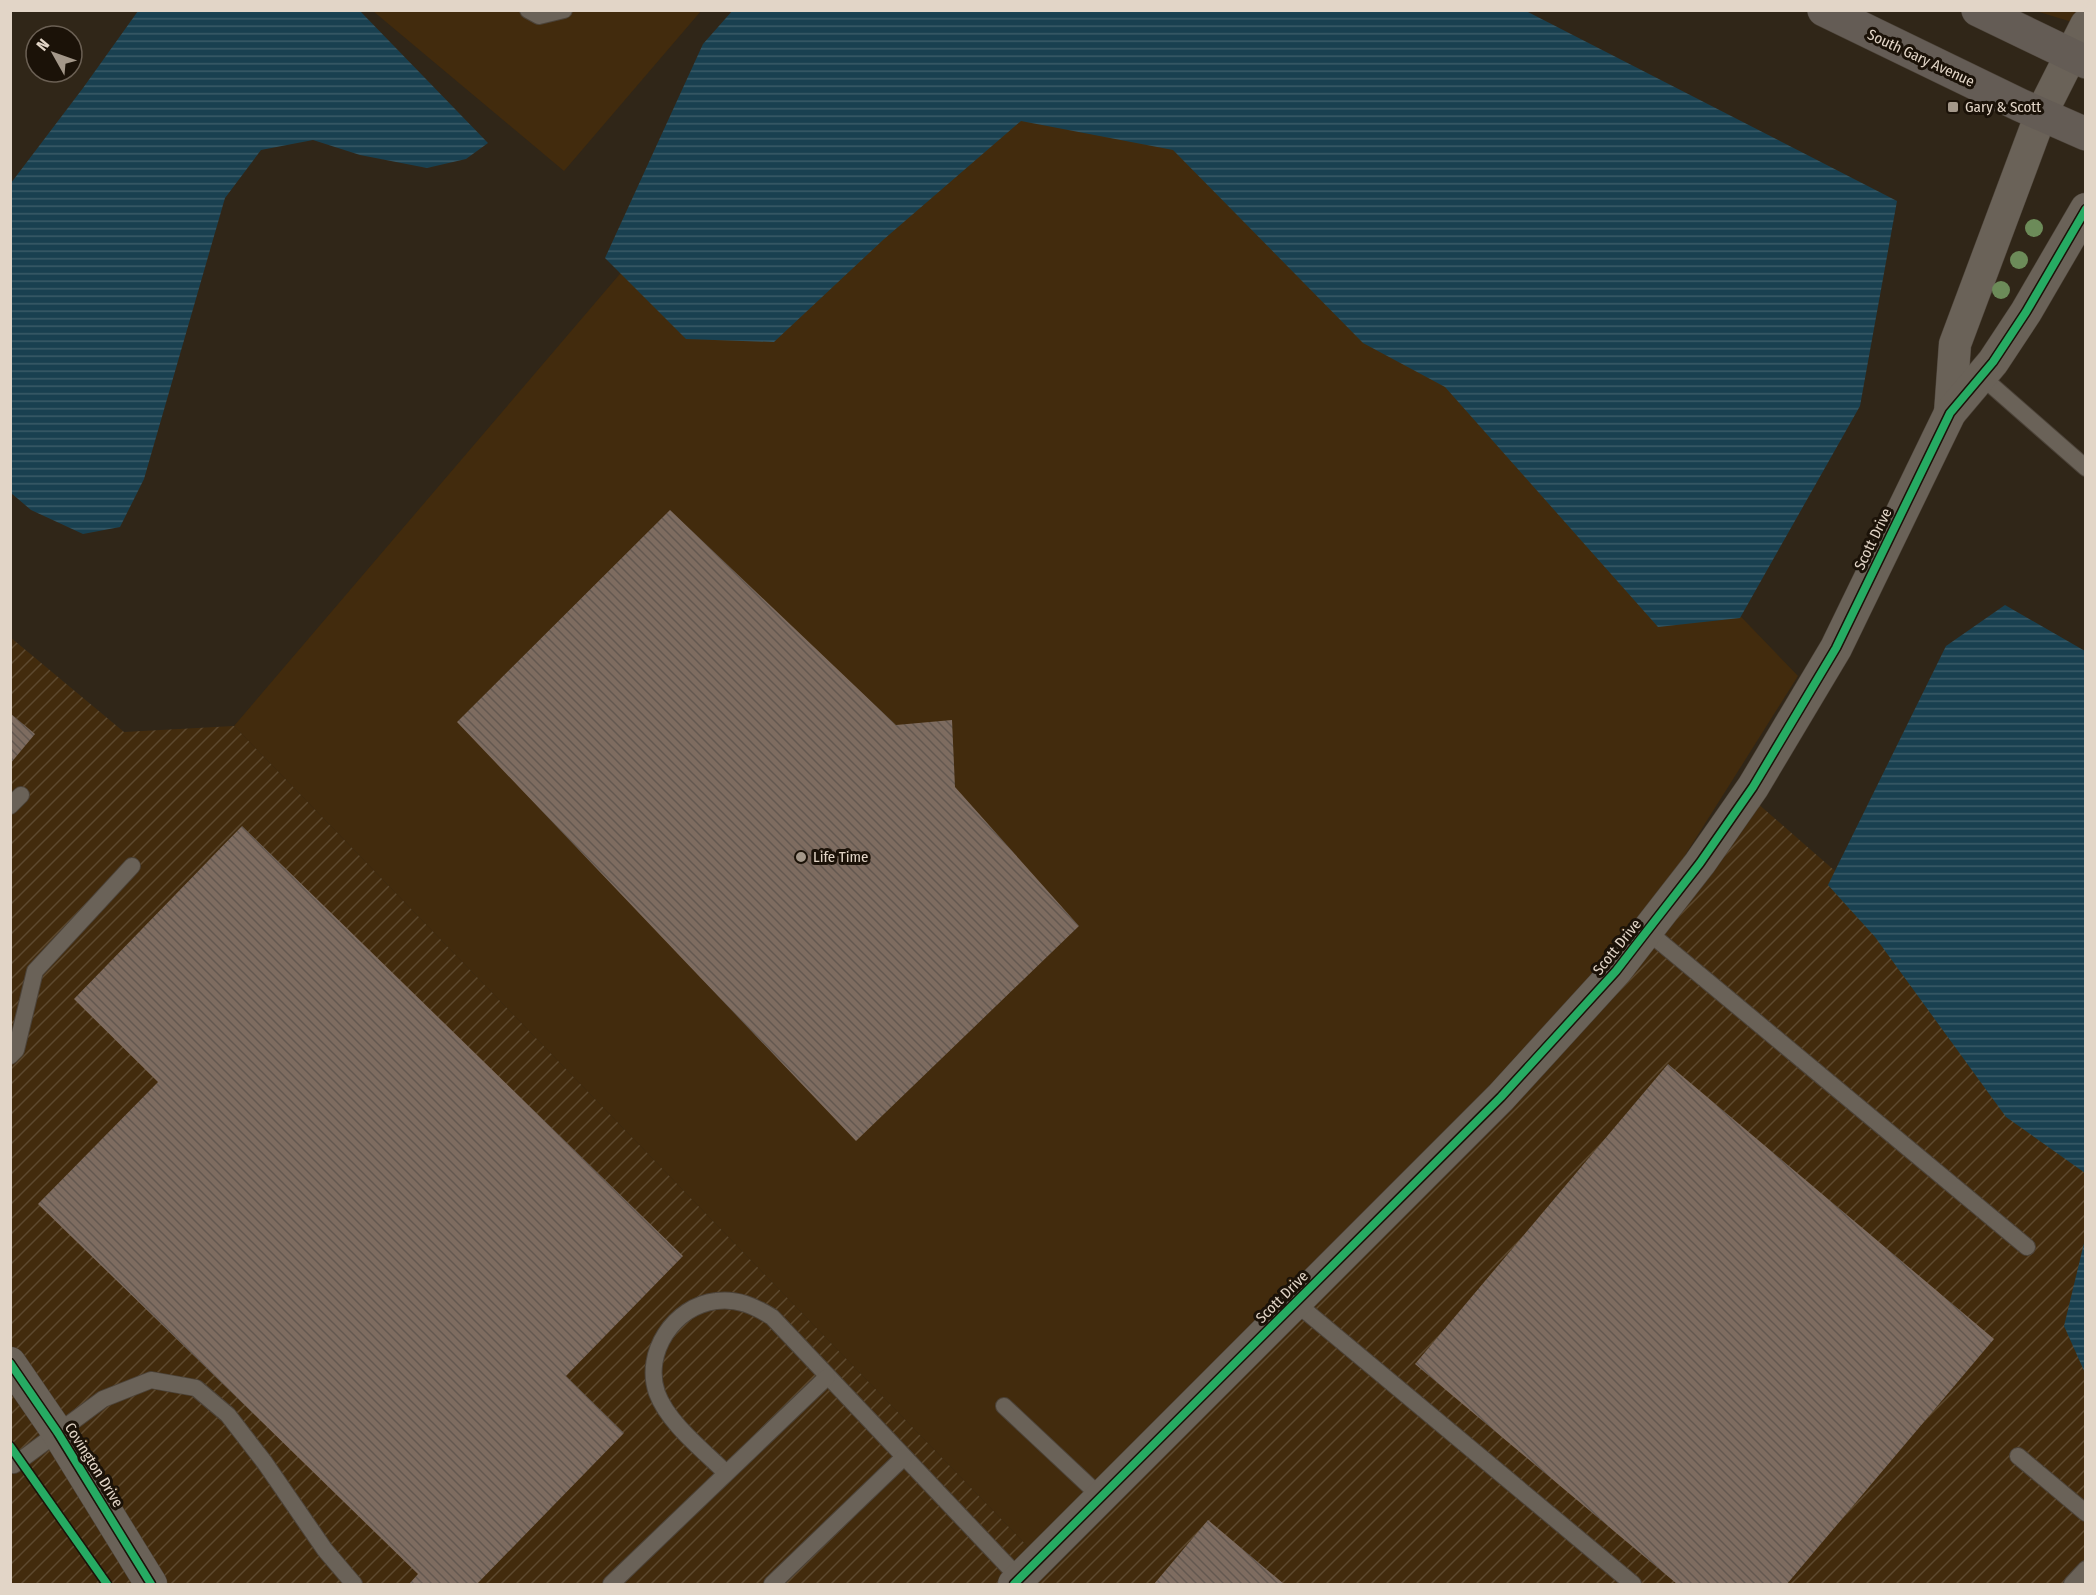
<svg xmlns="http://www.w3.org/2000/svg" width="2096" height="1595" font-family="'Fira Sans Condensed',sans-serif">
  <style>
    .built { fill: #422b0d }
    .industrial { fill: url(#industrial-furrows) }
    .water { fill: url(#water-rules) }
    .building { fill: url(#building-back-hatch) }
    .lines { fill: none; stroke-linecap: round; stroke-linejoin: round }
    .service-casing { stroke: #4c4339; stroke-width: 18 }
    .minor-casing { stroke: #4c4339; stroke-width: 33 }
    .secondary-casing { stroke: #4c4339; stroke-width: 34 }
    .service { stroke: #6a6258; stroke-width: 16 }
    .minor { stroke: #6a6258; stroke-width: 32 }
    .secondary { stroke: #645c55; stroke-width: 33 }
    .cycleway-casing { stroke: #1b1208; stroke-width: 11 }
    .cycleway { stroke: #26ab63; stroke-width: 8 }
    .tree { fill: #6c8b59 }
    .poi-dot { fill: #a4988a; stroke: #1b1208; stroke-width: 2 }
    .labels { text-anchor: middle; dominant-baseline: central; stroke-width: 6; stroke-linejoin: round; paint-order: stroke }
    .street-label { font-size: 15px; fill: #e2d5c7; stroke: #1b1208 }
    .poi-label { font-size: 15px; fill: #e2d5c7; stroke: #1b1208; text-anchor: start }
  </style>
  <defs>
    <pattern id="industrial-furrows" width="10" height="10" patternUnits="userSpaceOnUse" patternTransform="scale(1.5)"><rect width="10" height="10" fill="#422b0d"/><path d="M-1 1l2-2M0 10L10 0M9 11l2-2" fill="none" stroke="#5d492f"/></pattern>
    <pattern id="water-rules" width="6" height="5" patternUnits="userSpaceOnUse" patternTransform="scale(1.5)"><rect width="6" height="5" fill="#194050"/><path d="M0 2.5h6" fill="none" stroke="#3a5b68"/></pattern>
    <pattern id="building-back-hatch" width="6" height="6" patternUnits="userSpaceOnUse" patternTransform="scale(1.5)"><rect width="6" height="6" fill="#7e6c60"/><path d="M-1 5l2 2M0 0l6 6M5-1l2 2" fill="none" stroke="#645850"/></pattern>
  </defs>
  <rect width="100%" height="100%" fill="#302618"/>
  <g class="built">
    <polygon points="373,11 701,11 564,171"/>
    <polygon points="2036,11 2085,11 2085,26"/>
    <polygon points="1122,39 1720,595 1798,676 1643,922 1414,1172 1034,1553 234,726 648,241"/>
  </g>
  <polygon class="industrial" points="10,637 124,732 234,726 1034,1553 1049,1573 1437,1181 1757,803 2085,1089 2085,1584 11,1584"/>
  <g class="water">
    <polygon points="733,10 1526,11 1897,201 1860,406 1740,618 1658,627 1445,387 1363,343 1173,150 1021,121 883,240 774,342 686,339 605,258 703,44"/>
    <polygon points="138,11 360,11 488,143 466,159 427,168 360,155 313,140 261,150 225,198 144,479 120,527 83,534 31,510 11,493 11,183 83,88"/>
    <polygon points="2005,605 2085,651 2085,1173 2006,1117 1875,937 1828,885 1946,646"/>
    <polygon points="2085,1239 2086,1373 2085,1373 2064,1326"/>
  </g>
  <g class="building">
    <polygon points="670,510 896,725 952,720 955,787 1079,926 856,1141 457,722"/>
    <polygon points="10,713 35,734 10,764"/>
    <polygon points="242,826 683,1256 566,1376 624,1433 477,1584 412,1584 410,1583 418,1574 38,1204 158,1082 74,999"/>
    <polygon points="1668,1064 1994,1339 1787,1584 1677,1584 1415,1364"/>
    <polygon points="1208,1520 1284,1584 1154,1584"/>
  </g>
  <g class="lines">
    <defs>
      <g id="service">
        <polyline points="528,10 539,16 564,10"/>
        <polyline points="1981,376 2086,468"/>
        <polyline points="10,806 21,795"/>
        <polyline points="1647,931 2027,1247"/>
        <polyline points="10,1056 16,1050 35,971 132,866"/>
        <polyline points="1296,1303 1633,1584"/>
        <polyline points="1004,1406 1101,1497"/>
        <polyline points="2018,1456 2086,1513"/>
        <polyline points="10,1465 14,1465 103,1399 151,1380 196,1388 228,1415 265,1463 325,1550 354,1584"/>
        <path d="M726,1473C703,1450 668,1423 657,1393C643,1353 674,1306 716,1301C737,1298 754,1306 772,1317L1020,1579"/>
        <polyline points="611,1584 827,1377"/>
        <polyline points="772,1584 904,1457"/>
        <polyline points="2072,1584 2086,1569"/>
      </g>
      <g id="minor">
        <polyline points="1950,413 1955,344 2041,114 2086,25"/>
        <polyline points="10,1363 58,1433 151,1584"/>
        <polyline points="1014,1584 1501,1097 1616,971 1647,931 1700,863 1753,787 1836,648 1950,413 1993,362 2026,312 2086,209"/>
      </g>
      <g id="secondary">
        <polyline points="1824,10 2020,105 2086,134"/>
        <polyline points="1978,10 2086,62"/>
      </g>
    </defs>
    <use href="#service" class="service-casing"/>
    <use href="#minor" class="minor-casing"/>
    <use href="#secondary" class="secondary-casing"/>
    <use href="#service" class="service"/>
    <use href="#minor" class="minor"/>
    <use href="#secondary" class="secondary"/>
    <defs>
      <g id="cycleway">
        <polyline points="10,1363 58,1433 151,1584"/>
        <polyline points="10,1446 107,1584"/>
        <polyline points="1014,1584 1501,1097 1616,971 1647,931 1700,863 1753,787 1836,648 1950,413 1993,362 2026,312 2086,209"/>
      </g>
    </defs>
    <use href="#cycleway" class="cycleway-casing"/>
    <use href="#cycleway" class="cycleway"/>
  </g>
  <g class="tree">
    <circle cx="2034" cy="228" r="9"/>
    <circle cx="2019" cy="260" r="9"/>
    <circle cx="2001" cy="290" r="9"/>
  </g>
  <g class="poi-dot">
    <rect x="1947" y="101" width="12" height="12" rx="3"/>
    <circle cx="801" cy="857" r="6"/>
  </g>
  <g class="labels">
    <g class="street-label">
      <text transform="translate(1921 58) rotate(25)">South Gary Avenue</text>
      <text transform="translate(1873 539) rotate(-64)">Scott Drive</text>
      <text transform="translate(1617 947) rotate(-51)">Scott Drive</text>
      <text transform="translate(1282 1297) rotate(-45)">Scott Drive</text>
      <text transform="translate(94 1465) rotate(58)">Covington Drive</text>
    </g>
    <g class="poi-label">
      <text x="1965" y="107">Gary &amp; Scott</text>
      <text x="813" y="857">Life Time</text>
    </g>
  </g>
  <rect width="2096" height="1595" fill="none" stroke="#e2d5c7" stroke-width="24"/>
  <g transform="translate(54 54) rotate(310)"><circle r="28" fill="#1b1208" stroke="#6b6054" stroke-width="1.5"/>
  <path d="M0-4.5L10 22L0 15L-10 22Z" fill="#a4988a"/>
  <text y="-9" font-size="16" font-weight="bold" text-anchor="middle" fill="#e2d5c7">N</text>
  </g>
</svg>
